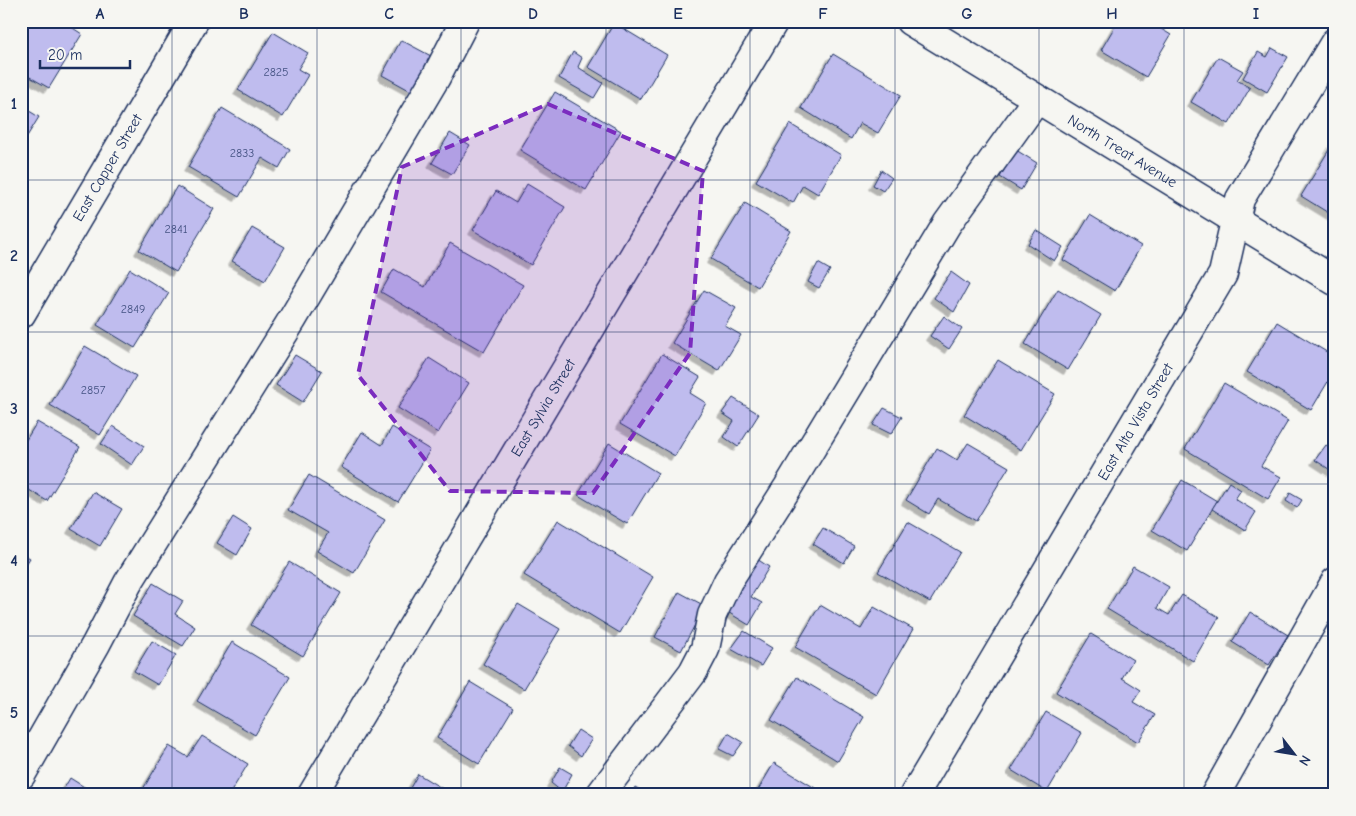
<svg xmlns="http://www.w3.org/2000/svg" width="1356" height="816" font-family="'Comic Neue',sans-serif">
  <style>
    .building { fill: #bfbcee; stroke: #1b2f5e; filter: url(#shadow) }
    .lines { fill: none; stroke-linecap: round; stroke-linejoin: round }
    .minor-casing { stroke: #1b2f5e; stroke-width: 31 }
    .minor { stroke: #f6f6f2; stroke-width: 28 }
    .marked { fill: #7b2cbf; fill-opacity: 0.2; stroke: #7b2cbf; stroke-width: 4; stroke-dasharray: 10 6; stroke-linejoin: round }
    .grid { fill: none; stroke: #1b2f5e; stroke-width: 1; stroke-opacity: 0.55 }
    .labels { text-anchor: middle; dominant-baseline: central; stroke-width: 4; stroke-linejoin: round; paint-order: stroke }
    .number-label { font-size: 12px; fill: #445282 }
    .street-label { font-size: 15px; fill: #1b2f5e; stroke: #f6f6f2 }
    .neatline { fill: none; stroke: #1b2f5e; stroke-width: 2 }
    .grid-label { font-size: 16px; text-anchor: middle; font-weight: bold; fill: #1b2f5e }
  </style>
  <defs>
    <filter id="shadow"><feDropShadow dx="-4.5" dy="4.5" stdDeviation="0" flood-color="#0004"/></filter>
  </defs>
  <rect width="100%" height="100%" fill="#f6f6f2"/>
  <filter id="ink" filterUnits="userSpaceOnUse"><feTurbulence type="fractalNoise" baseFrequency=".02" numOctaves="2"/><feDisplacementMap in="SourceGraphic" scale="10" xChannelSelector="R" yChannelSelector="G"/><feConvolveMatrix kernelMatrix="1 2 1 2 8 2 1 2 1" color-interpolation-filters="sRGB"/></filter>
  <g filter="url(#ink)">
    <g class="building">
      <polygon points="21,21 62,21 82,34 49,88 21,72"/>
      <polygon points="1118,21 1148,21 1171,35 1146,77 1101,50"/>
      <polygon points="614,23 667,55 641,99 588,67"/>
      <polygon points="273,32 308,53 298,69 308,75 283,117 238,90"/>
      <polygon points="401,40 431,56 411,91 382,75"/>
      <polygon points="1272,48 1288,57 1267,92 1243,78 1258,52 1267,57"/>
      <polygon points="573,52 582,58 578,67 603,83 594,98 559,78"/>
      <polygon points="833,54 901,95 878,133 860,123 851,139 801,108"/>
      <polygon points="1218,57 1243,71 1237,80 1250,88 1229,124 1191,102"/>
      <polygon points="555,92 621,131 586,190 520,150"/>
      <polygon points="21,106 39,117 21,146"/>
      <polygon points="222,108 290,149 279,168 262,158 239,197 188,167"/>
      <polygon points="790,124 841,155 818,194 803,185 793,203 756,181"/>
      <polygon points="450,133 470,145 452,174 432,163"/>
      <polygon points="1335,140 1335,217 1301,196"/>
      <polygon points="1016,150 1037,163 1021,190 1000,177"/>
      <polygon points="881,170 892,178 883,191 873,185"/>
      <polygon points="527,184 565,207 531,265 473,230 496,191 516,203"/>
      <polygon points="177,186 214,209 176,272 139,250"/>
      <polygon points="745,203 791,231 758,287 711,259"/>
      <polygon points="1090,215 1141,246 1115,291 1063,260"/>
      <polygon points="252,228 285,247 265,281 232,261"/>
      <polygon points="1036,230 1063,247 1054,261 1028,244"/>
      <polygon points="450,243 523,285 484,352 381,292 394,269 425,287"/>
      <polygon points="818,263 830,270 819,288 808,282"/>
      <polygon points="130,269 169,293 135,348 97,325"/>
      <polygon points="951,272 969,285 954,312 934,298"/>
      <polygon points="1058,289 1101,315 1068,370 1025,344"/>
      <polygon points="704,290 736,308 725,326 741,335 719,371 672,343"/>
      <polygon points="944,316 962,329 949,349 930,336"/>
      <polygon points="1277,322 1335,357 1335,370 1311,410 1247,372"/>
      <polygon points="85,346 136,376 100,435 50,405"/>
      <polygon points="662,354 700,377 690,393 706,403 675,456 620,424"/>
      <polygon points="295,355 322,371 303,402 276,385"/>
      <polygon points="429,358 469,383 438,433 398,408"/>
      <polygon points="998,360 1055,394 1021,450 964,415"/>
      <polygon points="1224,383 1288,421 1261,466 1281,477 1268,499 1185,449"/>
      <polygon points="733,398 759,414 738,447 724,437 734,421 722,413"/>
      <polygon points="884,408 902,417 891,434 873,425"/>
      <polygon points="37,422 80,447 47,501 21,485 21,448"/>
      <polygon points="113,426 144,446 132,465 101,444"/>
      <polygon points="392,427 430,450 398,502 341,467 362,432 382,445"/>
      <polygon points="609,443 658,473 627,524 578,495"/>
      <polygon points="968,443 1009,467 976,521 938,499 929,514 906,500 937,448 957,460"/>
      <polygon points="1326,445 1335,450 1335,473 1315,460"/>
      <polygon points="309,475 385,520 354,573 317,551 328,533 288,510"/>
      <polygon points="1182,480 1217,501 1187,551 1152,530"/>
      <polygon points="1229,482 1241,490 1235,499 1256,512 1245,530 1212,509"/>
      <polygon points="93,492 122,509 100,546 71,529"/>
      <polygon points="1290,493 1302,500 1297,508 1286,501"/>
      <polygon points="233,517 252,529 237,555 217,543"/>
      <polygon points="558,520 653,577 620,633 524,575"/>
      <polygon points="908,522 960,552 930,602 878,572"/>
      <polygon points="823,528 854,546 844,563 813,544"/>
      <polygon points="21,553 30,558 21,572"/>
      <polygon points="757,559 769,567 751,597 762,603 749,625 726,611"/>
      <polygon points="289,562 341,593 303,656 251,625"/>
      <polygon points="1133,566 1169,587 1157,608 1169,615 1182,595 1219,617 1193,661 1107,609"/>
      <polygon points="153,583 183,601 175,614 195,627 183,646 133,616"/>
      <polygon points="679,592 705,606 681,651 655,637"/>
      <polygon points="518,604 560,629 524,689 483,664"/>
      <polygon points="820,605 861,629 874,607 913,629 876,694 795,647"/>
      <polygon points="1250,612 1288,635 1269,665 1232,642"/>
      <polygon points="744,631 772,648 761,666 731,649"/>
      <polygon points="1091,634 1133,660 1122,678 1141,690 1133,702 1155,715 1138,742 1056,692"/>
      <polygon points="152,641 176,655 158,685 134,671"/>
      <polygon points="232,642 290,677 255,735 197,701"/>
      <polygon points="797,677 864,717 838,761 771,720"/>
      <polygon points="470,682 513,708 479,764 437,738"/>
      <polygon points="1046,712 1082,733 1047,792 1011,770"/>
      <polygon points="578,730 592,739 581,756 568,746"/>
      <polygon points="728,733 743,742 733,756 719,749"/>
      <polygon points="202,736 248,764 229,795 152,795 143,789 169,746 188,757"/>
      <polygon points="774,763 820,791 817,795 755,795"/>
      <polygon points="560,767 572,774 562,792 551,783"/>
      <polygon points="418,774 453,795 406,795"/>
      <polygon points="70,778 97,795 60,795"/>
      <polygon points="635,787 649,795 631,795"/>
    </g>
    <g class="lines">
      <defs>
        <g id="minor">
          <path id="s1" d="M910,21L1335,281"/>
          <path id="s2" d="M21,314L194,21"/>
          <polyline points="21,775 96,644 128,583 292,320 436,77 465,21"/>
          <path id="s3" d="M312,795L774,21"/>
          <polyline points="600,795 693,672 705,649 712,615 728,581 788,487 947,224 1037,99"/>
          <path id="s4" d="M914,795L1223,274L1240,199L1335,42"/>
          <polyline points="1215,795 1335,582"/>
        </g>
      </defs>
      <use href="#minor" class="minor-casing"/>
      <use href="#minor" class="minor"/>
    </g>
  </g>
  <path class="marked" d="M548,104L703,171L690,353L593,493L450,491L358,375L402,167Z"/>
  <path class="grid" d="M172,21V795M317,21V795M461,21V795M606,21V795M750,21V795M895,21V795M1039,21V795M1184,21V795M21,180H1335M21,332H1335M21,484H1335M21,636H1335"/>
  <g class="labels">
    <g class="number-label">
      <text x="276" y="72">2825</text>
      <text x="242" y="153">2833</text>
      <text x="176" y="229">2841</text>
      <text x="133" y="309">2849</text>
      <text x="93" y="390">2857</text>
    </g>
    <g class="street-label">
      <text stroke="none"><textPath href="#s1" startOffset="249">North Treat Avenue</textPath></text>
      <text stroke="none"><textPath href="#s2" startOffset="170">East Copper Street</textPath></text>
      <text stroke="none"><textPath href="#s3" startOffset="451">East Sylvia Street</textPath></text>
      <text stroke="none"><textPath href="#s4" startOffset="434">East Alta Vista Street</textPath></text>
    </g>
  </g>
  <rect width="1356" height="816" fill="none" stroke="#f6f6f2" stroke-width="55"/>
  <g transform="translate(1294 754) rotate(121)" stroke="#f6f6f2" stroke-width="4" paint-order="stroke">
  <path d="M0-4L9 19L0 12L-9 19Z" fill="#1b2f5e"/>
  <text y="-8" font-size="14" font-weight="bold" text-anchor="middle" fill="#1b2f5e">N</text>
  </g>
  <path d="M40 60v8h90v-8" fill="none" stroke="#1b2f5e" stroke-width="2.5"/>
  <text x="48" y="60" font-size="15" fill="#1b2f5e" stroke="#f6f6f2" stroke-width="4" paint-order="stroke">20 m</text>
  <rect x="28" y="28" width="1300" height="760" class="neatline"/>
  <g class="grid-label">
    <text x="100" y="19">A</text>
    <text x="244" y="19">B</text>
    <text x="389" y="19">C</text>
    <text x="533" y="19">D</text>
    <text x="678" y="19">E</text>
    <text x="823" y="19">F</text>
    <text x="967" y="19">G</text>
    <text x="1112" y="19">H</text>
    <text x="1256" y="19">I</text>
    <text x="14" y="109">1</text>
    <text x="14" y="261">2</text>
    <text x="14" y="414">3</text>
    <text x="14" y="566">4</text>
    <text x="14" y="718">5</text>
  </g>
</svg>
